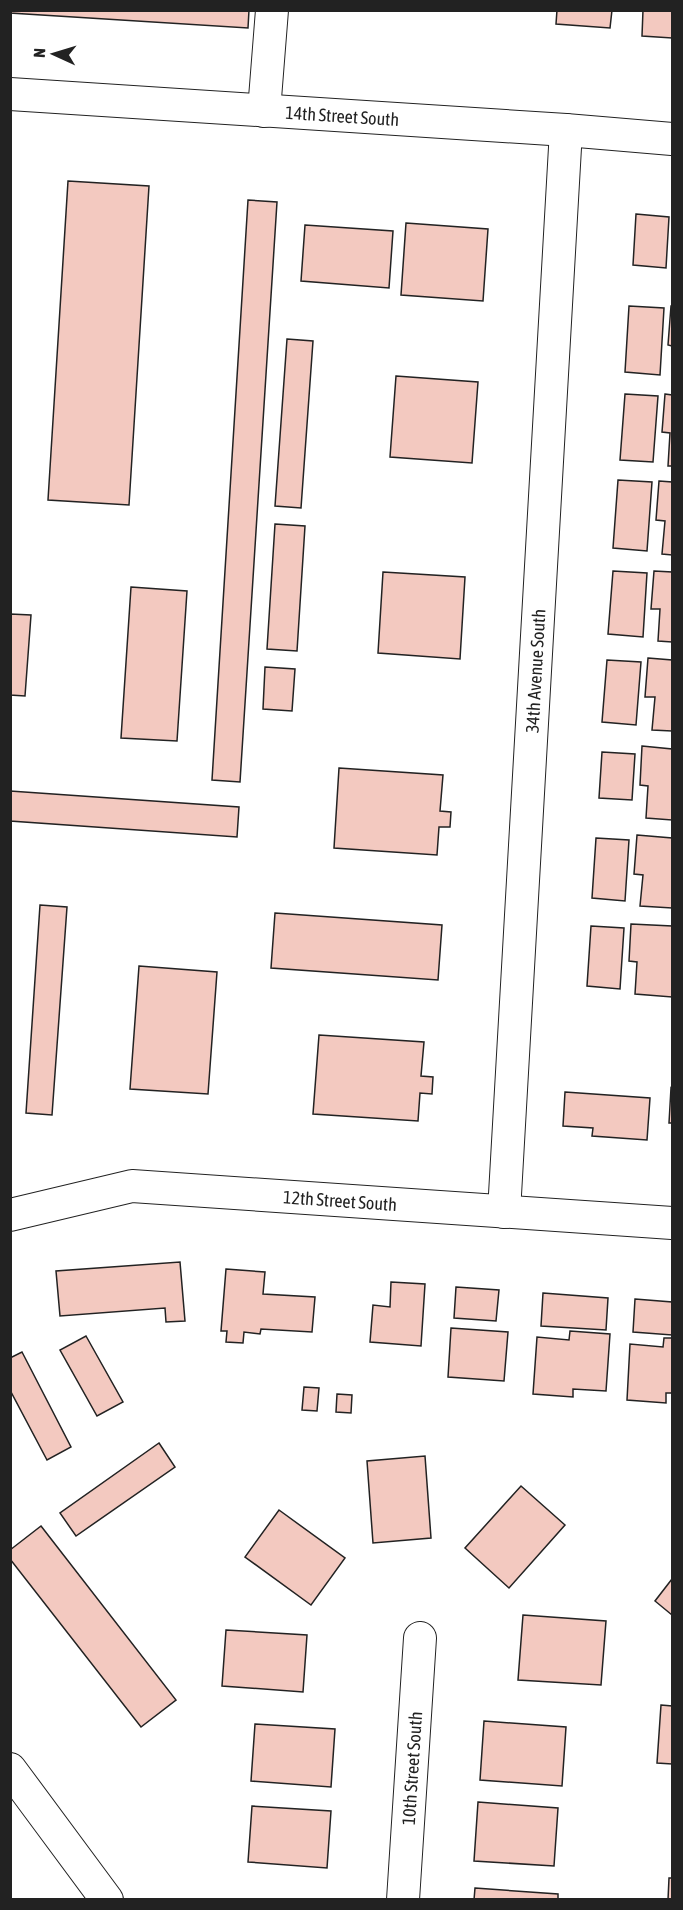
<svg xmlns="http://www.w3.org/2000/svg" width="683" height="1910" font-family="'Asap Condensed',sans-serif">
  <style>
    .building { fill: #f3c9c0; stroke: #222; stroke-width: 1.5 }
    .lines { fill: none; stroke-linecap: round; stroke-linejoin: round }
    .minor-casing { stroke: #222; stroke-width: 34 }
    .minor { stroke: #fff; stroke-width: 32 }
    .labels { text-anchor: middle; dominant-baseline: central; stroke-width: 4.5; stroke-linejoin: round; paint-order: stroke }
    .street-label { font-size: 18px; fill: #222; stroke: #fff }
  </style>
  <rect width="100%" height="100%" fill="#fff"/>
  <g class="building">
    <polygon points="10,10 249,10 248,28 10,13"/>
    <polygon points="557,10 612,10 610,28 556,24"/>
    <polygon points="643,10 672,10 672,38 642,36"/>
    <polygon points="68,181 149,186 129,505 48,500"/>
    <polygon points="248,200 277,202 240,782 212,780"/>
    <polygon points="636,214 669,217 666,268 633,265"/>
    <polygon points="406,223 488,229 483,301 401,295"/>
    <polygon points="305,225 393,231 389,288 301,281"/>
    <polygon points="629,306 664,308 660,375 625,372"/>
    <polygon points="671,306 672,306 672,346 668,345"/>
    <polygon points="287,339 313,341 301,508 275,506"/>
    <polygon points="396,376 478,382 472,463 390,457"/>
    <polygon points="625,394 658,396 653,462 620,460"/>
    <polygon points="665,394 672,395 672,466 668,466 670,433 662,432"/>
    <polygon points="618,480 652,482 647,551 613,548"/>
    <polygon points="659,481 672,482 672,555 662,554 665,521 656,520"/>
    <polygon points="275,524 305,526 297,651 267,649"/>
    <polygon points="613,571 647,573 643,637 608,634"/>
    <polygon points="654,571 672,572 672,642 658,641 660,609 651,609"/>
    <polygon points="383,572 465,577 460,659 378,653"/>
    <polygon points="131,587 187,591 177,741 121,738"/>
    <polygon points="10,614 31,615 25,696 10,695"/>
    <polygon points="648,658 672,660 672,731 652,730 655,697 645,697"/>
    <polygon points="607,660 641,662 636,725 602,722"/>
    <polygon points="265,667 295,669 292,711 263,709"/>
    <polygon points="642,746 672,749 672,820 646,818 648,786 640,785"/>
    <polygon points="602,752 635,754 632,800 599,798"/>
    <polygon points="339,768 443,775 440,811 451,812 450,827 439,827 437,855 334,848"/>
    <polygon points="10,791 239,807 237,837 10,821"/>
    <polygon points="637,835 672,838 672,908 640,906 643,875 634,874"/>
    <polygon points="596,838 629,840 625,901 592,898"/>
    <polygon points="40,905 67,907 52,1115 26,1113"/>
    <polygon points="275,913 442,925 438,980 271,968"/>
    <polygon points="631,924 672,926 672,997 635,994 637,962 629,961"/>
    <polygon points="591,926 624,928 620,989 587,986"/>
    <polygon points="139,966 217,972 208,1094 130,1089"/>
    <polygon points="319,1035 424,1042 421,1076 433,1077 432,1094 420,1093 418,1121 313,1114"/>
    <polygon points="671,1088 672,1089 672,1123 669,1123"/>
    <polygon points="565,1092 650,1098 647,1140 592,1136 593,1128 563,1126"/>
    <polygon points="180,1262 185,1321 166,1322 165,1308 60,1316 56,1271"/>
    <polygon points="226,1269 265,1272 263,1294 315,1297 312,1332 261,1329 260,1334 244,1332 243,1343 226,1342 227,1331 221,1331"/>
    <polygon points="391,1282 425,1284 421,1346 370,1342 373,1305 390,1307"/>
    <polygon points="456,1287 499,1290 496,1321 454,1318"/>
    <polygon points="543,1293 608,1298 606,1330 541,1326"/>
    <polygon points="635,1299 672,1302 672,1335 633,1332"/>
    <polygon points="451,1328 508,1332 504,1381 448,1377"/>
    <polygon points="570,1331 610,1334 606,1391 573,1389 573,1397 533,1394 537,1337 569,1340"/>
    <polygon points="86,1336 123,1402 97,1416 60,1350"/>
    <polygon points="664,1338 672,1338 672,1393 666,1393 666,1403 627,1400 630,1344 663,1347"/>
    <polygon points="22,1352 71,1447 47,1460 10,1390 10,1358"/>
    <polygon points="304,1387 319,1388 317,1411 302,1410"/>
    <polygon points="337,1394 352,1395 351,1413 336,1412"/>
    <polygon points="159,1443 175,1467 76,1536 60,1513"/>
    <polygon points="425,1456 431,1538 373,1543 367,1461"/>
    <polygon points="521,1486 565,1525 509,1588 465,1548"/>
    <polygon points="279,1510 345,1558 311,1605 245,1557"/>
    <polygon points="41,1526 176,1700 141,1727 10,1559 10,1550"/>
    <polygon points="672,1579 672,1615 655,1601"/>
    <polygon points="523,1615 606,1621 601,1685 518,1680"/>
    <polygon points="226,1630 307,1635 303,1692 222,1686"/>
    <polygon points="661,1705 672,1706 672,1764 657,1763"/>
    <polygon points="484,1721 566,1727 562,1786 480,1780"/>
    <polygon points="255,1724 335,1729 331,1787 251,1781"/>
    <polygon points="478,1802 558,1808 554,1866 474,1861"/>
    <polygon points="252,1806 331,1811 327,1868 248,1862"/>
    <polygon points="669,1878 672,1878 672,1900 668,1900"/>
    <polygon points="475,1888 558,1894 558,1900 474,1900"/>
  </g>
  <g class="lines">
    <defs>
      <g id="minor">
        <path id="s1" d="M10,94L566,130L672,139"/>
        <polyline points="264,111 272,10"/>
        <path id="s2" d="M504,1212L566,130"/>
        <path id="s3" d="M10,1215L132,1186L672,1223"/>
        <polyline points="10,1769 107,1900"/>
        <path id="s4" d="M403,1900L420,1638"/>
      </g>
    </defs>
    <use href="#minor" class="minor-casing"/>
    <use href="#minor" class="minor"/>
  </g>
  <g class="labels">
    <g class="street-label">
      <text stroke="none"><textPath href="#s1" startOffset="333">14th Street South</textPath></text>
      <text stroke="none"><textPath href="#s2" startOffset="542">34th Avenue South</textPath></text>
      <text stroke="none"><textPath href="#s3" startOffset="334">12th Street South</textPath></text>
      <text stroke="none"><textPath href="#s4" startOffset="132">10th Street South</textPath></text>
    </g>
  </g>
  <rect width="683" height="1910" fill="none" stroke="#222222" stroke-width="24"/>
  <g transform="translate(54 54) rotate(274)" stroke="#ffffff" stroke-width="4.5" paint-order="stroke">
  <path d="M0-4.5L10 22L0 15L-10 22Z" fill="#222222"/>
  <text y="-9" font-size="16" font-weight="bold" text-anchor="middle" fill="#222222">N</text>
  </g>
</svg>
